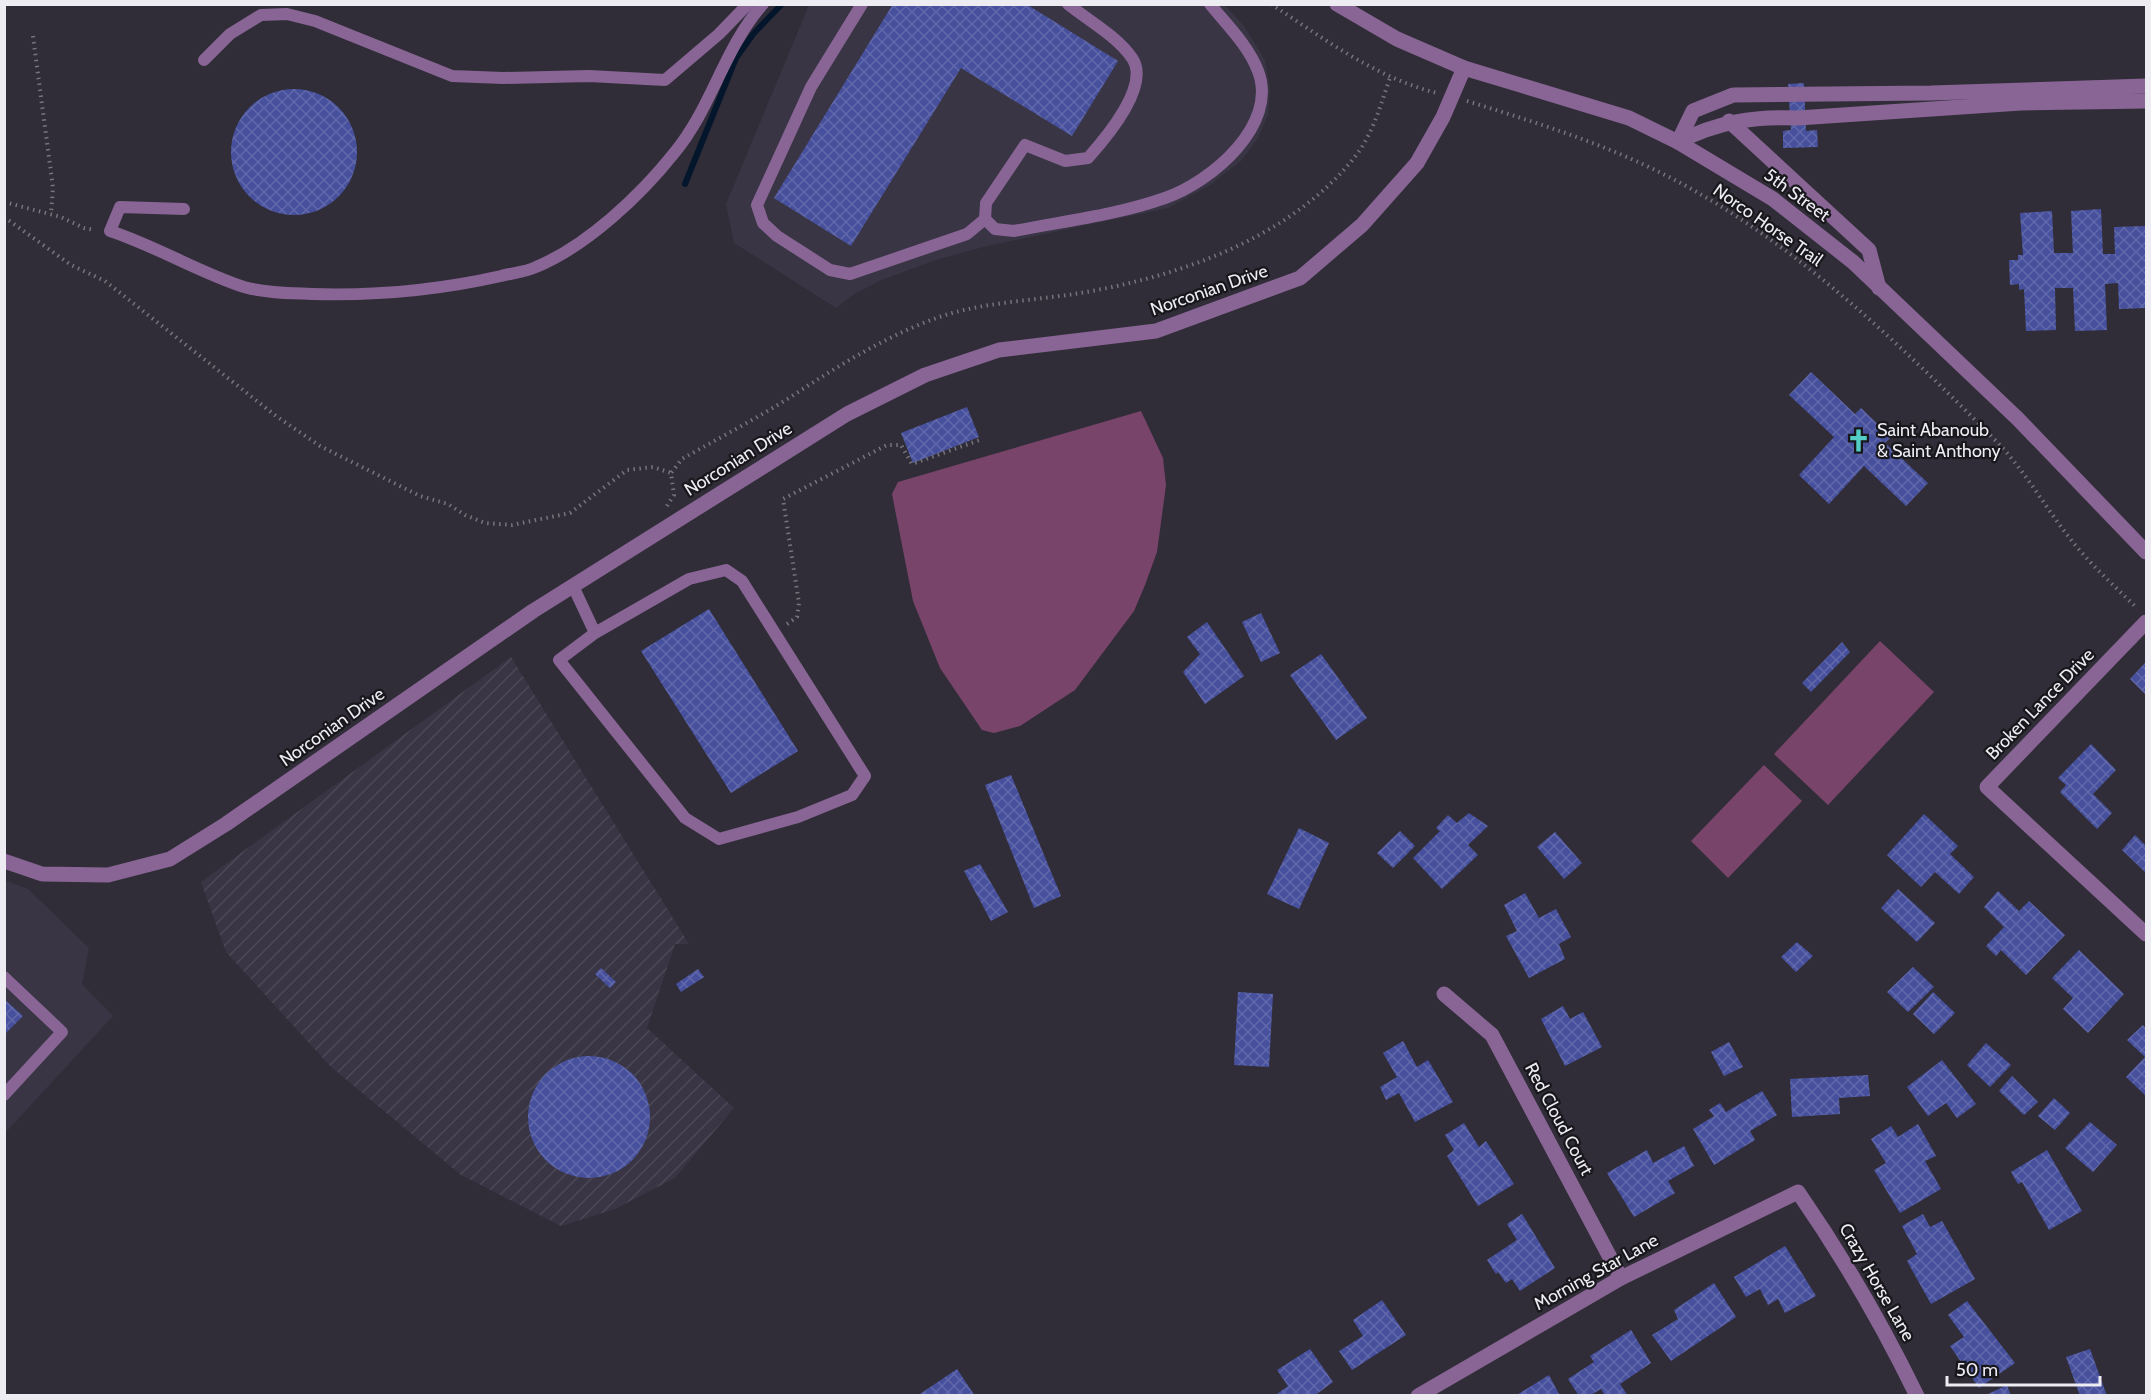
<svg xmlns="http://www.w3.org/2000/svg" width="2151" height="1400" font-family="Cabin,sans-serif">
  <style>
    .built { fill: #393545 }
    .industrial { fill: url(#industrial-furrows) }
    .grass { fill: #79446a }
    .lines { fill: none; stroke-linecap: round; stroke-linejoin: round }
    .stream { stroke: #04162b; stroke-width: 6 }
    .building { fill: url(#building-cross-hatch) }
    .path { stroke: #76747d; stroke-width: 4; stroke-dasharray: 1.5 4.5; stroke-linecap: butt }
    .service { stroke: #886594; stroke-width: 12 }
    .minor { stroke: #886594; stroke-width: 15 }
    .tertiary { stroke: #886594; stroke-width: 15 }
    .labels { text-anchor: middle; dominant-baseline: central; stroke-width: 4.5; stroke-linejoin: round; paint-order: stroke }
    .street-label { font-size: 18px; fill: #eeecf3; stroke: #18171b }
    .poi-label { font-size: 18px; fill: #eeecf3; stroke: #18171b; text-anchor: start }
  </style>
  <defs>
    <pattern id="industrial-furrows" width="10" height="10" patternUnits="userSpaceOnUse" patternTransform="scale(1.5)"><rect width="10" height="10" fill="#393545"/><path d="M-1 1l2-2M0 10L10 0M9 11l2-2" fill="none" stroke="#4c4957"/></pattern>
    <pattern id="building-cross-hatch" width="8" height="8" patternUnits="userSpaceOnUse" patternTransform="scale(1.5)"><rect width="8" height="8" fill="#46509d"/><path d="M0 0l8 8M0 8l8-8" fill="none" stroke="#6169ab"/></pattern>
  </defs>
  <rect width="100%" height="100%" fill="#302d38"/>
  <g class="built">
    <polygon points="809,5 1225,5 1244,26 1265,60 1270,90 1268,115 1258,138 1242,160 1210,185 1168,208 983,247 933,261 879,281 853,295 836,308 734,243 726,204"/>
    <polygon points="4,880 28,889 89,948 82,984 113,1016 5,1133"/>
  </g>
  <polygon class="industrial" points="511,657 689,944 675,944 647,1028 734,1108 675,1178 615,1209 561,1226 461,1175 331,1067 226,952 201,882"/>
  <g class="grass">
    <polygon points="1141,411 1163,458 1166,485 1157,552 1145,585 1134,611 1075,690 1020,726 994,733 982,730 940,668 913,601 892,494 898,482"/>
    <polygon points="1880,641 1934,692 1828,805 1774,754"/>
    <polygon points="1764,765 1802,801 1728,878 1691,841"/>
  </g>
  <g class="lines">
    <polyline class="stream" points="685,184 736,58 754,33 782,4"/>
  </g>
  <g class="building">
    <polygon points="893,4 1026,4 1118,61 1072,136 961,68 851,246 774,198"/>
    <polygon points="1804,83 1806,131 1817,130 1818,147 1783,148 1783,131 1791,130 1788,84"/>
    <circle cx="294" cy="152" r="63"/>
    <polygon points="2101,209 2103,254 2115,254 2114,227 2146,226 2146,308 2119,309 2118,283 2105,284 2107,330 2075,331 2073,288 2055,288 2056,330 2026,331 2024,289 2019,290 2019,284 2010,285 2009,260 2018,260 2018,255 2023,255 2020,213 2052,211 2054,253 2073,253 2071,211"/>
    <polygon points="1811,372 1855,414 1861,408 1891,437 1885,443 1928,483 1906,506 1864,466 1829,504 1799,475 1834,437 1789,395"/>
    <polygon points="967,407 979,437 913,463 901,433"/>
    <polygon points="709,609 798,751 731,793 641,651"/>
    <polygon points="1261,613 1280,653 1261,662 1242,622"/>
    <polygon points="1207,622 1244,676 1205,704 1183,672 1200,654 1187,637"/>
    <polygon points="1842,642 1850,652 1811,692 1802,683"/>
    <polygon points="1321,654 1367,718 1336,740 1290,675"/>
    <polygon points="2145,663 2146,664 2146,695 2130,679"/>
    <polygon points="2091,744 2116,770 2093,794 2112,813 2097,829 2060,792 2066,785 2058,778"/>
    <polygon points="1011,775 1061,896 1034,908 985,785"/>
    <polygon points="1469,813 1488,826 1468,845 1478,855 1442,889 1413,858 1440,831 1436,828 1448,815 1457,823"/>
    <polygon points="1924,814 1958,846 1950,854 1974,877 1959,894 1935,872 1921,887 1887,855"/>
    <polygon points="1299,828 1329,843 1299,909 1267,894"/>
    <polygon points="1400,831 1415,846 1393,868 1377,853"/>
    <polygon points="1555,832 1582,863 1564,879 1537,847"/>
    <polygon points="2135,835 2146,846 2146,873 2122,850"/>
    <polygon points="980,864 1008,912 991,921 964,871"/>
    <polygon points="1898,889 1935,923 1917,942 1881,908"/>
    <polygon points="1998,891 2019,911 2029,901 2065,935 2026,975 2001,950 1996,956 1986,946 2004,927 1984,907"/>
    <polygon points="1525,893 1539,918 1556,909 1571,937 1559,944 1565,959 1529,978 1506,936 1517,931 1504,905"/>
    <polygon points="1797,942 1813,956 1796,972 1781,957"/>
    <polygon points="2079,950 2124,994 2088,1033 2063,1009 2073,998 2052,978"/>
    <polygon points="1913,967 1934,987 1908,1012 1887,992"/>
    <polygon points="601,968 616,982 610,988 595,974"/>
    <polygon points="698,969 704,977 681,992 676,984"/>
    <polygon points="1238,992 1273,994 1269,1067 1234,1065"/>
    <polygon points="1933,992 1955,1013 1934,1034 1913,1014"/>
    <polygon points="4,999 23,1016 4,1035"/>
    <polygon points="1563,1006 1570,1019 1583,1012 1602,1047 1565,1066 1541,1019"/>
    <polygon points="2143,1025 2146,1028 2146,1096 2126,1077 2145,1057 2127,1040"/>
    <polygon points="1403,1041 1417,1067 1428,1060 1453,1102 1415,1122 1399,1093 1386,1100 1380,1087 1397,1077 1383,1053"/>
    <polygon points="1729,1042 1743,1067 1724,1076 1711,1052"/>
    <polygon points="1986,1043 2011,1065 1990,1087 1967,1065"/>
    <circle cx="589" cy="1117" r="61"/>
    <polygon points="1942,1060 1976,1104 1957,1118 1946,1103 1928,1116 1907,1087"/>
    <polygon points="1868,1075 1870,1096 1839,1098 1840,1114 1792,1117 1790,1079"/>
    <polygon points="2012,1076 2038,1102 2024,1115 1999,1091"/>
    <polygon points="1762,1091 1777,1115 1750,1131 1755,1140 1714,1165 1693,1129 1714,1116 1709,1110 1720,1103 1726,1112"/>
    <polygon points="2054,1098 2070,1113 2055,1130 2038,1116"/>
    <polygon points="2090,1122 2117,1145 2093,1172 2065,1148"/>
    <polygon points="1464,1123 1479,1147 1486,1141 1514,1184 1478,1206 1447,1156 1454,1150 1445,1135"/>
    <polygon points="1918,1124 1936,1156 1925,1161 1941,1189 1900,1213 1874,1170 1886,1163 1871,1139 1891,1126 1898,1137"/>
    <polygon points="1684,1146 1694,1166 1668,1181 1675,1193 1634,1217 1607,1173 1647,1150 1653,1163"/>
    <polygon points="2047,1150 2082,1211 2049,1230 2022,1182 2018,1184 2011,1172"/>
    <polygon points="1522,1214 1555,1268 1520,1291 1512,1279 1506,1283 1498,1272 1496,1274 1487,1260 1517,1240 1507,1224"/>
    <polygon points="1923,1214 1930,1227 1942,1221 1975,1279 1931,1304 1907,1261 1917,1254 1902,1226"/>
    <polygon points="1785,1246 1816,1296 1785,1313 1778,1299 1768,1305 1760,1289 1746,1297 1734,1277"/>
    <polygon points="1714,1283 1736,1317 1671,1361 1652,1335 1678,1319 1674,1310"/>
    <polygon points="1382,1300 1406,1335 1352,1370 1339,1351 1363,1336 1353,1320"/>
    <polygon points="1967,1301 2015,1363 1979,1388 1950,1346 1964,1337 1948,1315"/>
    <polygon points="1631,1330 1651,1363 1620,1384 1628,1396 1605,1396 1601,1389 1589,1396 1579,1396 1568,1379 1594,1362 1590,1356"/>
    <polygon points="1310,1349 1333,1382 1314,1396 1274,1396 1288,1386 1277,1370"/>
    <polygon points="2090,1349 2107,1396 2080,1396 2066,1357"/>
    <polygon points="957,1369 975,1396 917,1396"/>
    <polygon points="1549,1375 1560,1396 1515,1396"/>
    <polygon points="2007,1385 2011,1396 1984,1396"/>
  </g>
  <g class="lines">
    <g class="path">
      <path d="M1271,4C1323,38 1376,78 1437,93"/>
      <polyline points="33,36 53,188 51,214"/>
      <path d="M1467,101C1525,119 1583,137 1638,162C1776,224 1892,336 1997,442C2024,470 2044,505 2068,536C2088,562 2113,585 2137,608"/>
      <polyline points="4,202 61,217 84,228 95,230"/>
      <polyline points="4,217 71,265 105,281 276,416 320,446 420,496 448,504 465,515 485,523 512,525 570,513 627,470 653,467 671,473"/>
      <path d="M667,506L674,495L671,473L682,459C717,439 754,420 789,398C835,368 879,340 931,320C974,303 1029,301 1074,294C1175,278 1288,240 1354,158C1373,135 1381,103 1391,75"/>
      <polyline points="787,624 797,617 799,603 783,499 887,445 901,445 912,464 980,440"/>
    </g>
    <g class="service">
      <path d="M862,4L811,87L757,205L763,223L777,236L830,270L850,274L967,234L985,219L986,203L1025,145L1065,161L1088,158C1106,138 1151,85 1132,58C1117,36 1089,21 1068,4"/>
      <polyline points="204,60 230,34 261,15 287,14 315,21 452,76 503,78 589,76 665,80 719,34 748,4"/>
      <path d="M184,209L120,207L110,231C156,246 200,273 244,287C265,293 290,293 312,294C376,296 439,290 501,276C512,273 526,272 536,267C587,246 641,195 675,152C712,107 724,48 763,4"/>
      <path d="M985,219L995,229L1014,231C1064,221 1117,215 1165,198C1211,182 1279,125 1258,71C1248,45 1227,25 1210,4"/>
      <polyline points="573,586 595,633 559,660 685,818 719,839 798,817 852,795 865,776 742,581 726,570 689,579 595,633"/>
      <polyline points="4,977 62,1032 4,1095"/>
    </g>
    <g class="minor">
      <polyline points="1678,142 1693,111 1733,95 1931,93 2146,86"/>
      <path d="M1678,142C1718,122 1753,116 1798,118L2021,103L2146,101"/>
      <polyline points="2146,622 1987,787 2146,934"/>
      <polyline points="4,861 42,874 108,875 170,859 226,824 533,611 847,414 925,375 999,350 1156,331 1300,278 1362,225 1417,163 1443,117 1464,68"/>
      <polyline points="1444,994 1492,1035 1621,1278"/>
      <path d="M1418,1396L1621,1278L1798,1192C1843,1257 1882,1324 1917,1396"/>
    </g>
    <g class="tertiary">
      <polyline points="1337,4 1397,39 1464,68 1629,118 1678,142 1773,199 1853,262 2018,419 2146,552"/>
      <polyline points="1729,121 1869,250 1879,288"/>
    </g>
  </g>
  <defs>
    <symbol id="church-bare" viewBox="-9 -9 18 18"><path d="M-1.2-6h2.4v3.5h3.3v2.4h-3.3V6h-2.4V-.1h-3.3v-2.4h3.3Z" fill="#54cdc7" stroke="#18171b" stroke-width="2.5" paint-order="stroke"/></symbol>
  </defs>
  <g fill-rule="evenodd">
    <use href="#church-bare" x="1842" y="424" width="33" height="33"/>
  </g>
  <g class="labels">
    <g class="street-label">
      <text transform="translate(1797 195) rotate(36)">5th Street</text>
      <text transform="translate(1768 225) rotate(35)">Norco Horse Trail</text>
      <text transform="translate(1209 290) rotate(-19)">Norconian Drive</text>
      <text transform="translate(738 459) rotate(-32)">Norconian Drive</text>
      <text transform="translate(2040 704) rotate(-46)">Broken Lance Drive</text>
      <text transform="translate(332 727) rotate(-35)">Norconian Drive</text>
      <text transform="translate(1559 1119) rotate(62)">Red Cloud Court</text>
      <text transform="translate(1596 1272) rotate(-29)">Morning Star Lane</text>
      <text transform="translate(1877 1282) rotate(60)">Crazy Horse Lane</text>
    </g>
    <g class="poi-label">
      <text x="1877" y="430">Saint Abanoub<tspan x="1877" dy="21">&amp; Saint Anthony</tspan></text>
    </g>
  </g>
  <rect width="2151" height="1400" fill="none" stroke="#eeecf3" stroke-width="12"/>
  <path d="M1947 1376v9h153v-9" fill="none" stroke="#eeecf3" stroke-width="3"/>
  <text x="1956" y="1376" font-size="18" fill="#eeecf3" stroke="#18171b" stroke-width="4.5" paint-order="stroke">50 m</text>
</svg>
